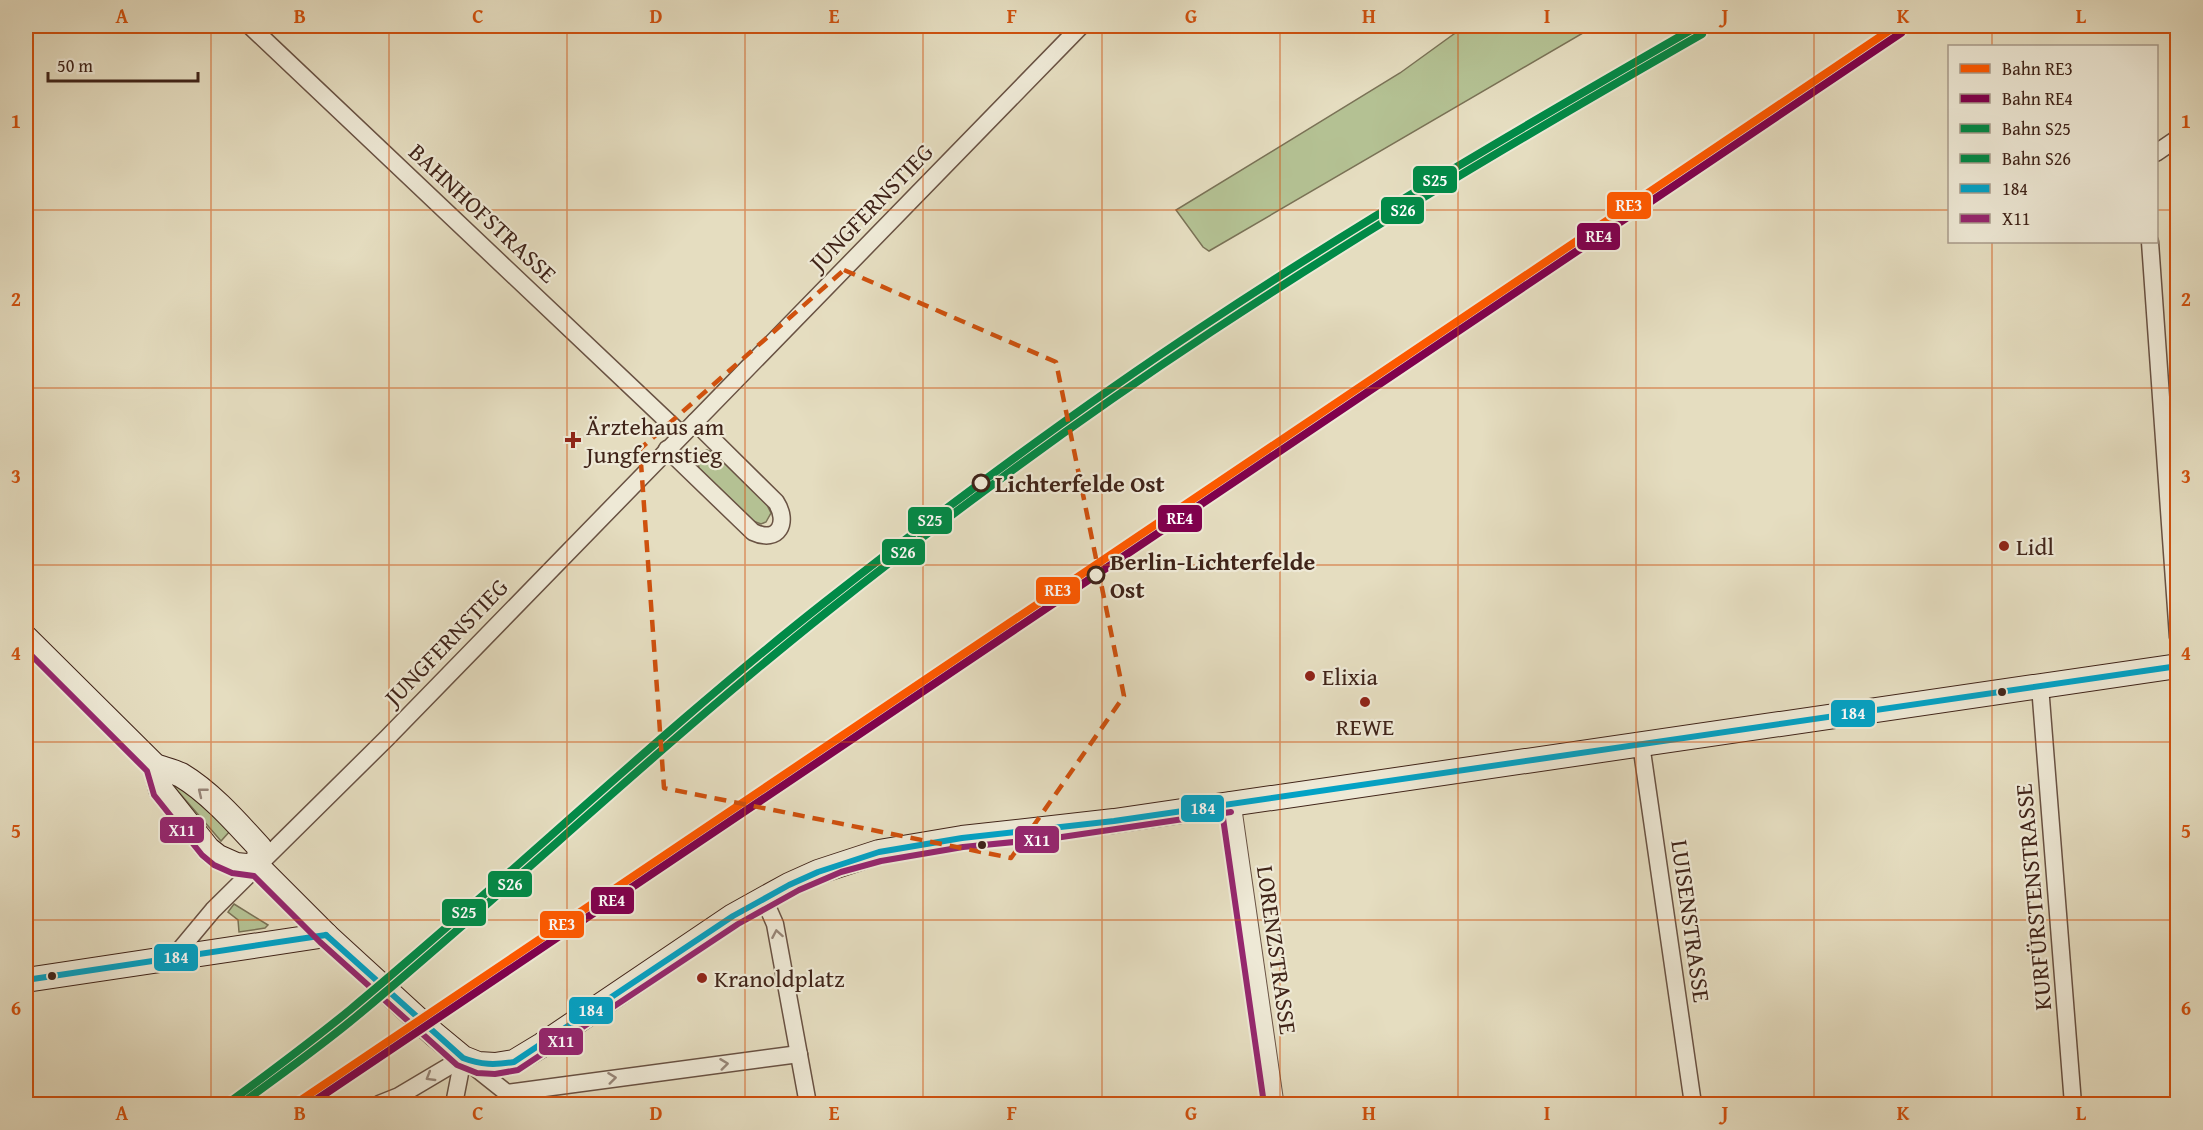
<svg xmlns="http://www.w3.org/2000/svg" width="2203" height="1130" font-family="'Gentium Book Plus',serif">
  <style>
    .green { fill: #b4c193; stroke: #7a7256; stroke-width: 1.5 }
    .lines { fill: none; stroke-linecap: round; stroke-linejoin: round }
    .minor-casing { stroke: #695243; stroke-width: 19 }
    .tertiary-casing { stroke: #695243; stroke-width: 23 }
    .secondary-casing { stroke: #402419; stroke-width: 26 }
    .minor { stroke: #eee9d6; stroke-width: 16 }
    .tertiary { stroke: #eee9d6; stroke-width: 21 }
    .secondary { stroke: #eee9d6; stroke-width: 24 }
    .bus-1-casing { stroke: #eee9d6; stroke-width: 10 }
    .bus-2-casing { stroke: #eee9d6; stroke-width: 10 }
    .bus-1 { stroke: #03a2c5; stroke-width: 6 }
    .bus-2 { stroke: #95276e; stroke-width: 6 }
    .rail-1-casing { stroke: #eee9d6; stroke-width: 12 }
    .rail-2-casing { stroke: #eee9d6; stroke-width: 12 }
    .rail-3-casing { stroke: #eee9d6; stroke-width: 12 }
    .rail-4-casing { stroke: #eee9d6; stroke-width: 12 }
    .rail-1 { stroke: #ff5900; stroke-width: 8 }
    .rail-2 { stroke: #80004d; stroke-width: 8 }
    .rail-3 { stroke: #018a47; stroke-width: 8 }
    .rail-4 { stroke: #018a47; stroke-width: 8 }
    .oneway { stroke: #978678 }
    .marked { fill: none; stroke: #cf510e; stroke-width: 4.5; stroke-dasharray: 12 8; stroke-linejoin: round }
    .grid { fill: none; stroke: #cf510e; stroke-width: 1.5; stroke-opacity: 0.55 }
    .poi-dot { fill: #8f2418; stroke: #eee9d6; stroke-width: 2 }
    .stop-dot { fill: #eee9d6; stroke: #402419; stroke-width: 3 }
    .bus-dot { fill: #402419; stroke: #eee9d6; stroke-width: 2 }
    .labels { text-anchor: middle; dominant-baseline: central; stroke-width: 4.5; stroke-linejoin: round; paint-order: stroke }
    .street-label { font-size: 24px; fill: #402419; stroke: #eee9d6 }
    .poi-label { font-size: 24px; fill: #402419; stroke: #eee9d6; text-anchor: start }
    .stop-label { font-size: 24px; font-weight: bold; fill: #402419; stroke: #eee9d6; text-anchor: start }
    .line-badge { stroke: #eee9d6; stroke-width: 2 }
    .badge-label { font-size: 16px; text-anchor: middle; font-weight: bold; fill: #fff }
    .neatline { fill: none; stroke: #cf510e; stroke-width: 2 }
    .grid-label { font-size: 20px; text-anchor: middle; font-weight: bold; fill: #cf510e }
  </style>
  <rect width="100%" height="100%" fill="#e5ddc0"/>
  <filter id="stains"><feTurbulence type="fractalNoise" baseFrequency=".00333" numOctaves="4"/><feColorMatrix values="0 0 0 0 .2 0 0 0 0 .09 0 0 0 0 .02 0 0 0 .5 -.17"/></filter>
  <radialGradient id="worn" r=".72"><stop offset=".6" stop-color="#630" stop-opacity="0"/><stop offset="1" stop-color="#630" stop-opacity=".3"/></radialGradient>
  <g class="green">
    <polygon points="1465,26 1595,26 1209,251 1203,247 1176,210 1400,73"/>
    <polygon points="707,450 714,453 767,505 771,513 766,522 761,524 753,521 699,468 697,458 701,452"/>
    <polygon points="172,779 230,831 221,841 170,782"/>
    <polygon points="234,904 268,925 265,928 239,932 238,920 228,912"/>
  </g>
  <g class="lines">
    <defs>
      <g id="minor">
        <polyline points="250,26 682,435"/>
        <polyline points="2156,153 2178,138"/>
        <polyline points="2150,242 2178,637"/>
        <path d="M667,449L753,532C779,544 789,522 776,502L695,422"/>
        <polyline points="2040,686 2073,1104"/>
        <polyline points="1641,744 1693,1104"/>
        <polyline points="764,899 775,924 808,1104"/>
        <polyline points="173,958 213,910 387,738 1081,26"/>
        <polyline points="468,1062 507,1093 799,1054"/>
        <polyline points="379,1104 399,1096 463,1058"/>
        <polyline points="454,1104 463,1058"/>
      </g>
      <polyline id="tertiary" points="1230,803 1273,1104"/>
      <g id="secondary">
        <path d="M26,638L155,766C163,769 173,771 181,775C211,793 237,823 260,848L258,867"/>
        <polyline points="155,766 161,790 208,849 218,857 236,865 258,867 326,935 434,1034 463,1058 478,1064 495,1065 514,1062 542,1045 733,916 789,885 818,872 879,852 962,838 1114,821 2178,666"/>
        <polyline points="26,980 326,935"/>
      </g>
    </defs>
    <use href="#minor" class="minor-casing"/>
    <use href="#tertiary" class="tertiary-casing"/>
    <use href="#secondary" class="secondary-casing"/>
    <use href="#minor" class="minor"/>
    <use href="#tertiary" class="tertiary"/>
    <use href="#secondary" class="secondary"/>
    <defs>
      <g id="bus-1">
        <path d="M326,935L463,1058C481,1065 495,1065 514,1062L733,916L789,885L818,872L879,852L962,838L1114,821L2178,666"/>
        <polyline points="26,980 326,935"/>
      </g>
      <g id="bus-2">
        <polyline points="26,650 147,771 154,795 202,855 214,865 232,873 254,876 320,942 457,1065 477,1073 495,1074 518,1070 738,924 799,890 841,872 881,861 963,847 1055,838 1231,812"/>
        <polyline points="1221,804 1264,1104"/>
      </g>
    </defs>
    <use href="#bus-1" class="bus-1-casing"/>
    <use href="#bus-2" class="bus-2-casing"/>
    <use href="#bus-1" class="bus-1"/>
    <use href="#bus-2" class="bus-2"/>
    <defs>
      <polyline id="rail-1" points="295,1104 1896,26"/>
      <polyline id="rail-2" points="310,1104 1901,33"/>
      <path id="rail-3" d="M227,1104C269,1073 311,1042 351,1009C511,876 661,731 825,602C947,506 1073,412 1203,326C1364,219 1531,122 1698,26"/>
      <path id="rail-4" d="M241,1104C280,1075 320,1047 357,1016C516,883 666,740 828,611C951,513 1079,419 1211,332C1371,226 1536,129 1702,34"/>
    </defs>
    <use href="#rail-1" class="rail-1-casing"/>
    <use href="#rail-2" class="rail-2-casing"/>
    <use href="#rail-3" class="rail-3-casing"/>
    <use href="#rail-4" class="rail-4-casing"/>
    <use href="#rail-1" class="rail-1"/>
    <use href="#rail-2" class="rail-2"/>
    <use href="#rail-3" class="rail-3"/>
    <use href="#rail-4" class="rail-4"/>
  </g>
  <defs><path id="oneway-chevron" d="M-2-3.5L2.5 0L-2 3.5" fill="none" stroke-width="1.6" stroke-linecap="round" stroke-linejoin="round" transform="scale(1.5)"/></defs>
  <g class="oneway">
    <use href="#oneway-chevron" transform="translate(202 792) rotate(-141)"/>
    <use href="#oneway-chevron" transform="translate(777 934) rotate(-100)"/>
    <use href="#oneway-chevron" transform="translate(724 1064) rotate(-7)"/>
    <use href="#oneway-chevron" transform="translate(430 1077) rotate(149)"/>
    <use href="#oneway-chevron" transform="translate(612 1078) rotate(-7)"/>
  </g>
  <path class="marked" d="M844,270L1056,362L1124,696L1011,858L664,788L640,449Z"/>
  <path class="grid" d="M211,26V1104M389,26V1104M567,26V1104M745,26V1104M923,26V1104M1102,26V1104M1280,26V1104M1458,26V1104M1636,26V1104M1814,26V1104M1992,26V46M26,210H1950M2156,210H2178M1992,242V1104M26,388H2178M26,565H2178M26,742H2178M26,920H2178"/>
  <g class="poi-dot">
    <path d="M570 431h6v6h6v6h-6v6h-6v-6h-6v-6h6z"/>
    <circle cx="2004" cy="546" r="6"/>
    <circle cx="1310" cy="676" r="6"/>
    <circle cx="1365" cy="702" r="6"/>
    <circle cx="702" cy="978" r="6"/>
  </g>
  <g class="stop-dot">
    <circle cx="981" cy="483" r="8"/>
    <circle cx="1096" cy="575" r="8"/>
  </g>
  <g class="bus-dot">
    <circle cx="2002" cy="692" r="5"/>
    <circle cx="982" cy="845" r="5"/>
    <circle cx="52" cy="976" r="5"/>
  </g>
  <g class="labels">
    <g class="street-label">
      <text transform="translate(871 207) rotate(-46)">JUNGFERNSTIEG</text>
      <text transform="translate(483 213) rotate(43)">BAHNHOFSTRASSE</text>
      <text transform="translate(446 642) rotate(-46)">JUNGFERNSTIEG</text>
      <text transform="translate(2033 897) rotate(-95)">KURFÜRSTENSTRASSE</text>
      <text transform="translate(1691 921) rotate(82)">LUISENSTRASSE</text>
      <text transform="translate(1277 950) rotate(82)">LORENZSTRASSE</text>
    </g>
    <g class="poi-label">
      <text x="586" y="426">Ärztehaus am<tspan x="586" dy="28">Jungfernstieg</tspan></text>
      <text x="2016" y="546">Lidl</text>
      <text x="1322" y="676">Elixia</text>
      <text x="1365" y="726" text-anchor="middle">REWE</text>
      <text x="714" y="978">Kranoldplatz</text>
    </g>
    <g class="stop-label">
      <text x="995" y="483">Lichterfelde Ost</text>
      <text x="1110" y="561">Berlin-Lichterfelde<tspan x="1110" dy="28">Ost</tspan></text>
    </g>
  </g>
  <g class="line-badge">
    <rect x="1412" y="165" width="46" height="29" rx="6" fill="#018a47"/>
    <rect x="1606" y="191" width="46" height="29" rx="6" fill="#ff5900"/>
    <rect x="1380" y="196" width="45" height="29" rx="6" fill="#018a47"/>
    <rect x="1576" y="222" width="45" height="29" rx="6" fill="#80004d"/>
    <rect x="1157" y="504" width="46" height="29" rx="6" fill="#80004d"/>
    <rect x="907" y="506" width="46" height="29" rx="6" fill="#018a47"/>
    <rect x="881" y="538" width="45" height="28" rx="6" fill="#018a47"/>
    <rect x="1035" y="576" width="46" height="29" rx="6" fill="#ff5900"/>
    <rect x="1830" y="699" width="46" height="29" rx="6" fill="#03a2c5"/>
    <rect x="1180" y="794" width="45" height="29" rx="6" fill="#03a2c5"/>
    <rect x="159" y="816" width="46" height="28" rx="6" fill="#95276e"/>
    <rect x="1014" y="825" width="46" height="29" rx="6" fill="#95276e"/>
    <rect x="487" y="870" width="46" height="28" rx="6" fill="#018a47"/>
    <rect x="590" y="886" width="45" height="29" rx="6" fill="#80004d"/>
    <rect x="441" y="898" width="46" height="29" rx="6" fill="#018a47"/>
    <rect x="539" y="910" width="46" height="29" rx="6" fill="#ff5900"/>
    <rect x="153" y="943" width="46" height="29" rx="6" fill="#03a2c5"/>
    <rect x="568" y="996" width="46" height="29" rx="6" fill="#03a2c5"/>
    <rect x="538" y="1027" width="46" height="29" rx="6" fill="#95276e"/>
  </g>
  <g class="badge-label">
    <text x="1435" y="186">S25</text>
    <text x="1629" y="211">RE3</text>
    <text x="1403" y="216">S26</text>
    <text x="1599" y="242">RE4</text>
    <text x="1180" y="524">RE4</text>
    <text x="930" y="526">S25</text>
    <text x="903" y="558">S26</text>
    <text x="1058" y="596">RE3</text>
    <text x="1853" y="719">184</text>
    <text x="1203" y="814">184</text>
    <text x="182" y="836">X11</text>
    <text x="1037" y="846">X11</text>
    <text x="510" y="890">S26</text>
    <text x="612" y="906">RE4</text>
    <text x="464" y="918">S25</text>
    <text x="562" y="930">RE3</text>
    <text x="176" y="963">184</text>
    <text x="591" y="1016">184</text>
    <text x="561" y="1047">X11</text>
  </g>
  <rect width="2203" height="1130" fill="none" stroke="#e5ddc0" stroke-width="66"/>
  <rect x="1948" y="45" width="210" height="198" fill="#eee9d6" stroke="#a89a8a" stroke-width="1.5"/>
  <rect x="1960" y="64" width="30" height="9" fill="#ff5900" stroke="#a89a8a" stroke-width="1.5"/>
  <text x="2002" y="75" font-size="18" fill="#402419">Bahn RE3</text>
  <rect x="1960" y="94" width="30" height="9" fill="#80004d" stroke="#a89a8a" stroke-width="1.5"/>
  <text x="2002" y="105" font-size="18" fill="#402419">Bahn RE4</text>
  <rect x="1960" y="124" width="30" height="9" fill="#018a47" stroke="#a89a8a" stroke-width="1.5"/>
  <text x="2002" y="135" font-size="18" fill="#402419">Bahn S25</text>
  <rect x="1960" y="154" width="30" height="9" fill="#018a47" stroke="#a89a8a" stroke-width="1.5"/>
  <text x="2002" y="165" font-size="18" fill="#402419">Bahn S26</text>
  <rect x="1960" y="184" width="30" height="9" fill="#03a2c5" stroke="#a89a8a" stroke-width="1.5"/>
  <text x="2002" y="195" font-size="18" fill="#402419">184</text>
  <rect x="1960" y="214" width="30" height="9" fill="#95276e" stroke="#a89a8a" stroke-width="1.5"/>
  <text x="2002" y="225" font-size="18" fill="#402419">X11</text>
  <path d="M48 72v9h150v-9" fill="none" stroke="#402419" stroke-width="3"/>
  <text x="57" y="72" font-size="18" fill="#402419" stroke="#eee9d6" stroke-width="4.5" paint-order="stroke">50 m</text>
  <rect x="33" y="33" width="2137" height="1064" class="neatline"/>
  <g class="grid-label">
    <text x="122" y="23">A</text>
    <text x="300" y="23">B</text>
    <text x="478" y="23">C</text>
    <text x="656" y="23">D</text>
    <text x="834" y="23">E</text>
    <text x="1012" y="23">F</text>
    <text x="1191" y="23">G</text>
    <text x="1369" y="23">H</text>
    <text x="1547" y="23">I</text>
    <text x="1725" y="23">J</text>
    <text x="1903" y="23">K</text>
    <text x="2081" y="23">L</text>
    <text x="16" y="128">1</text>
    <text x="2186" y="128">1</text>
    <text x="16" y="306">2</text>
    <text x="2186" y="306">2</text>
    <text x="16" y="483">3</text>
    <text x="2186" y="483">3</text>
    <text x="16" y="660">4</text>
    <text x="2186" y="660">4</text>
    <text x="16" y="838">5</text>
    <text x="2186" y="838">5</text>
    <text x="16" y="1015">6</text>
    <text x="2186" y="1015">6</text>
    <text x="122" y="1120">A</text>
    <text x="300" y="1120">B</text>
    <text x="478" y="1120">C</text>
    <text x="656" y="1120">D</text>
    <text x="834" y="1120">E</text>
    <text x="1012" y="1120">F</text>
    <text x="1191" y="1120">G</text>
    <text x="1369" y="1120">H</text>
    <text x="1547" y="1120">I</text>
    <text x="1725" y="1120">J</text>
    <text x="1903" y="1120">K</text>
    <text x="2081" y="1120">L</text>
  </g>
  <rect width="100%" height="100%" filter="url(#stains)"/>
  <rect width="100%" height="100%" fill="url(#worn)"/>
</svg>
